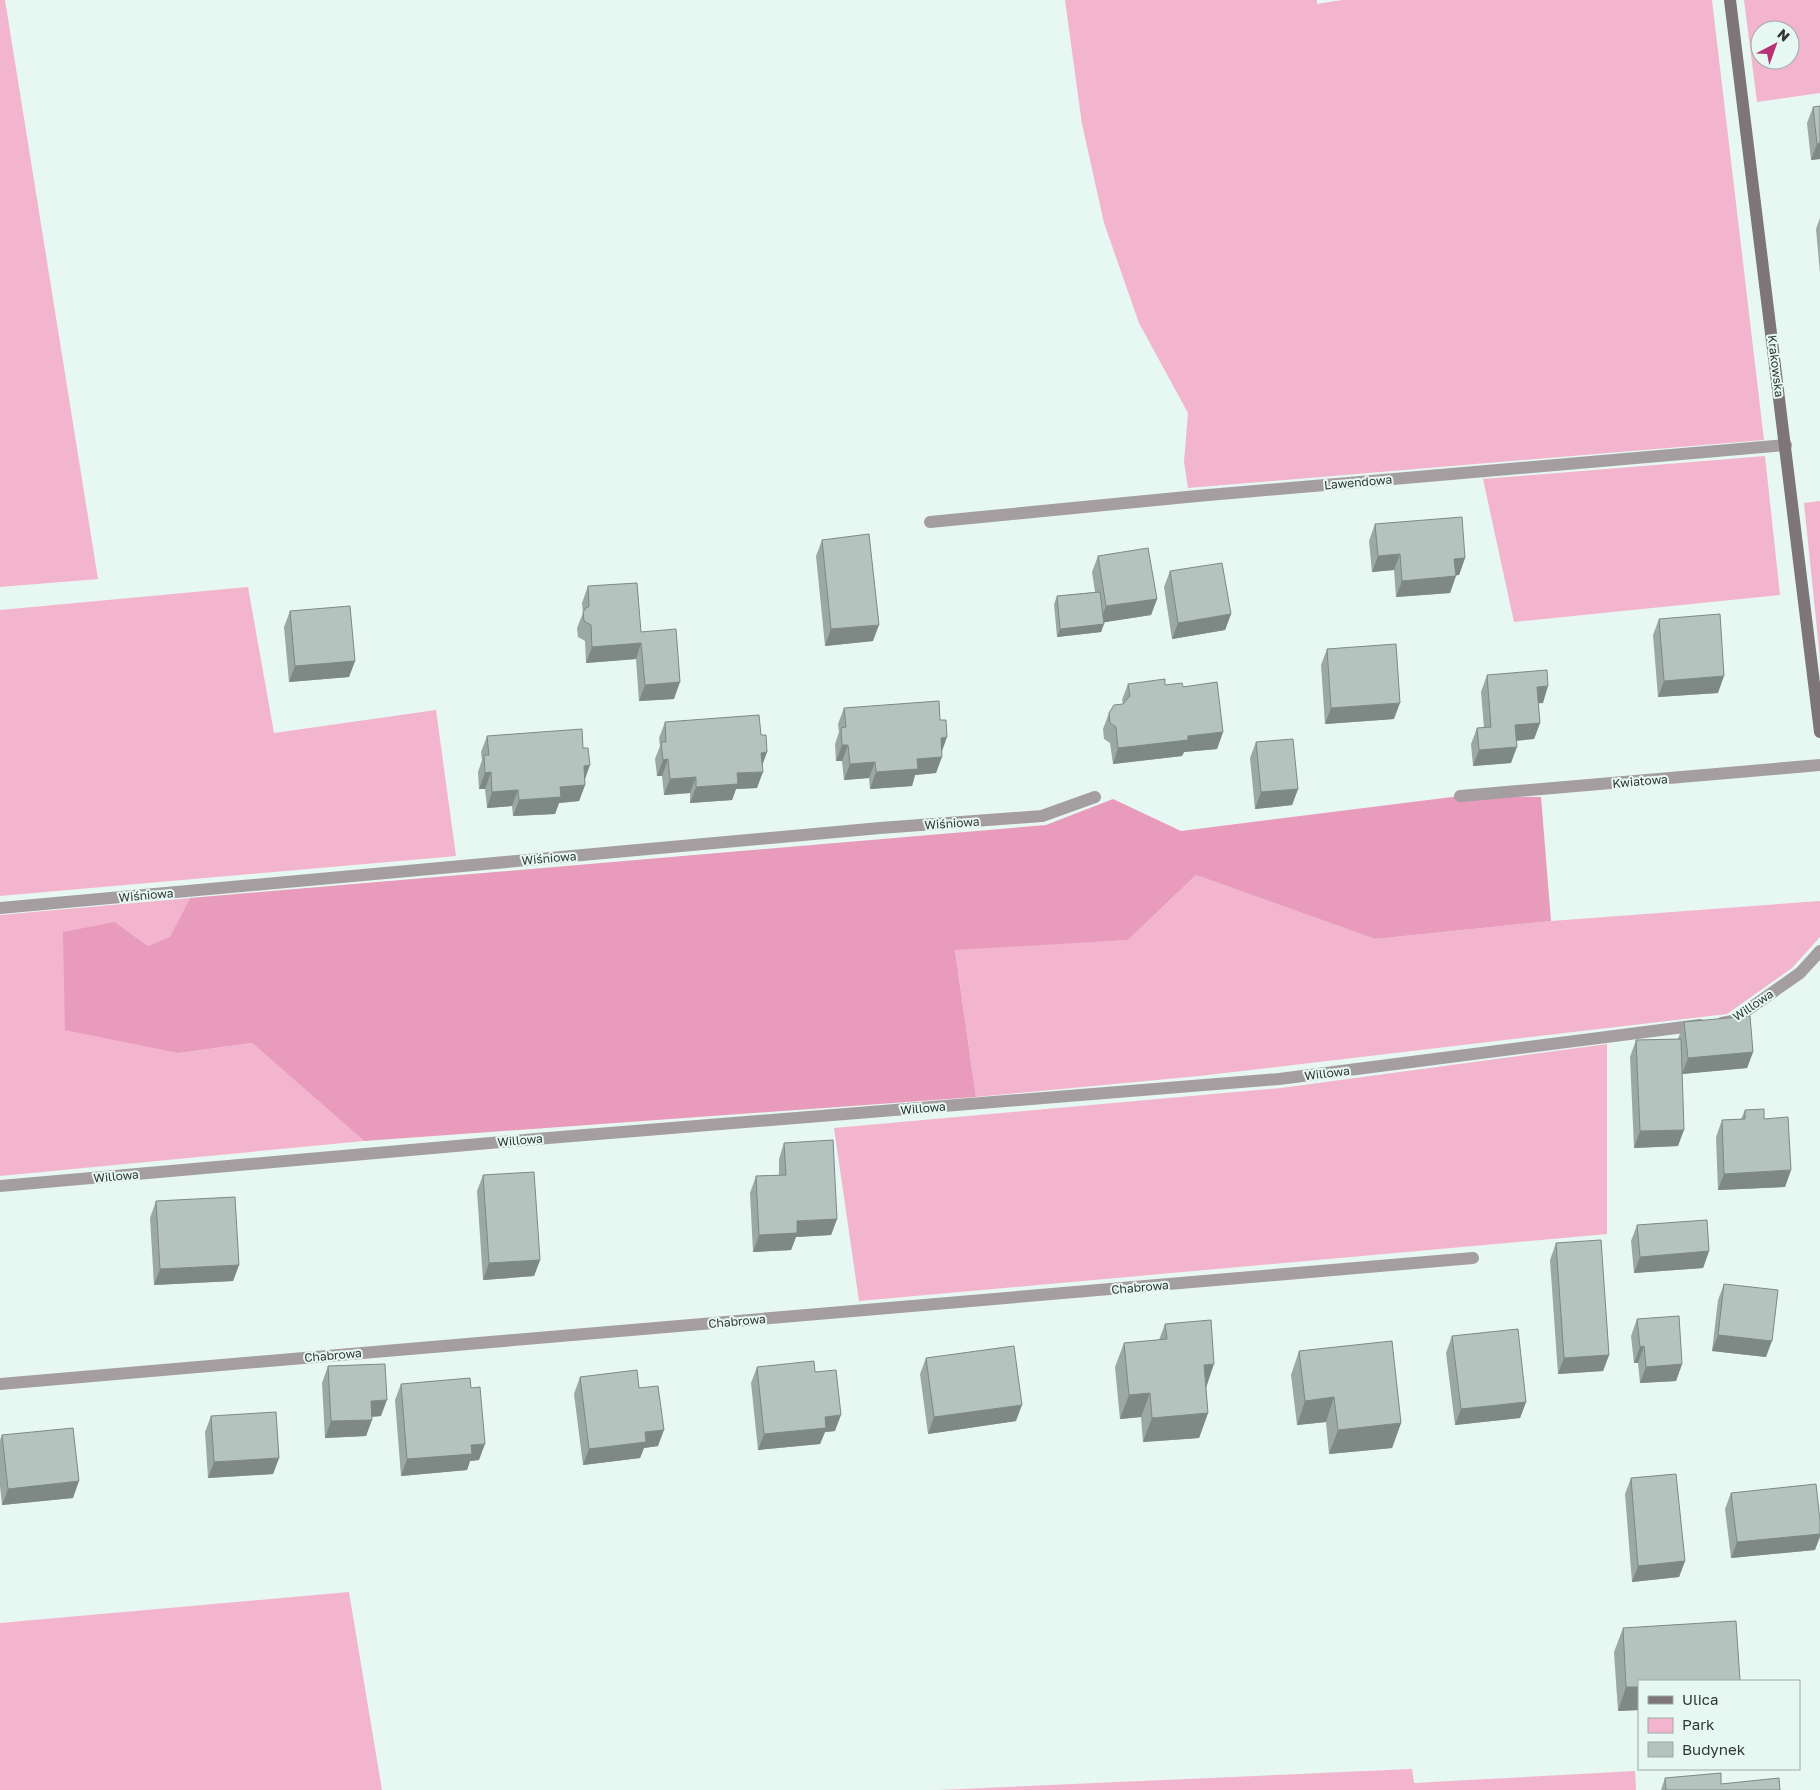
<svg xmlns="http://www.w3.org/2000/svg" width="1820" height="1790" font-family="'Golos Text',sans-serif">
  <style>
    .green { fill: #f3b5cd; fill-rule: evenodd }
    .forest { fill: #e89bba }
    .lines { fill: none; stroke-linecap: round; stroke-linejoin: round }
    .street { stroke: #a49ea0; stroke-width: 12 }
    .secondary { stroke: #7e7578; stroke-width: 12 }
    .wall { fill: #9ba8a3 }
    .shaded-wall { fill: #7e8885 }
    .building { fill: #b4c3be; stroke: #7e8885 }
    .labels { text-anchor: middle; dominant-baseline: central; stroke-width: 4; stroke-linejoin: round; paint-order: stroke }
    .street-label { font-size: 12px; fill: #303735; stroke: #e7f7f2 }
  </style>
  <rect width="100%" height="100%" fill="#e7f7f2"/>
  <g class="green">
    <polygon points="0,0 5,0 98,579 0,587"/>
    <polygon points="1065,0 1317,0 1317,4 1342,0 1712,0 1764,440 1188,488 1184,462 1188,413 1139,323 1104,223 1082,124"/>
    <path d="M1744,0H1820V93L1757,102ZM1760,30H1790V60H1760Z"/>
    <polygon points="1765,456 1780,595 1514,622 1483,479"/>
    <polygon points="1820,501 1820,659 1804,503"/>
    <polygon points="248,587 274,733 436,710 456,856 0,896 0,610"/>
    <polygon points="1196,875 1375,939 1551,921 1820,901 1820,937 1792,968 1727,1014 1199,1076 976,1097 955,949 1128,940"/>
    <polygon points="190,898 170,938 148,946 115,922 179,1053 252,1043 364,1141 0,1176 0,915"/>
    <polygon points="1607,1044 1607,1234 859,1301 834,1128 1281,1088"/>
    <polygon points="349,1592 382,1790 0,1790 0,1623"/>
    <polygon points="1412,1769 1414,1783 1635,1771 1636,1790 939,1790"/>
  </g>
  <polygon class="forest" points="1460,796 1541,797 1551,921 1375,939 1196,875 1128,940 955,950 976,1097 364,1141 252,1043 179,1053 65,1030 63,932 115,922 148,946 170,937 190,898 1046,825 1113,799 1181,831"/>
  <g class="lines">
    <g class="street">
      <polyline points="930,522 1197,496 1786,445"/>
      <polyline points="1460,796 1820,765"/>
      <polyline points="0,908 880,828 1042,816 1095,797"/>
      <polyline points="1722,1023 1732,1021 1800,973 1820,951"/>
      <polyline points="0,1186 536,1139 1279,1079 1700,1025"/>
      <polyline points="0,1384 1473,1258"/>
    </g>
    <polyline class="secondary" points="1730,0 1820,732"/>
  </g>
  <g class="wall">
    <polygon points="1813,107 1820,159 1811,160 1807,123"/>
    <polygon points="1820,218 1820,273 1816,229"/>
    <polygon points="1375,524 1465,558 1459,575 1456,575 1450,593 1396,597 1394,570 1372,572 1369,541"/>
    <polygon points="822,540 873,641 825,646 816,556"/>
    <polygon points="1098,556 1157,599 1151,615 1104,622 1101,632 1057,637 1054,604 1057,596 1095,592 1092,572"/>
    <polygon points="1170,571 1231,614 1225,630 1172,639 1164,587"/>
    <polygon points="588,586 641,632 674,699 639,701 636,659 586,663 585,641 578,637 577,628 583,613 582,603"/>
    <polygon points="290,611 355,661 349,677 289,682 284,627"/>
    <polygon points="1659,619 1718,693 1658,697 1653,635"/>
    <polygon points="1327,649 1394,719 1325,724 1321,665"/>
    <polygon points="1487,675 1543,703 1538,703 1540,723 1534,739 1516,741 1511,763 1473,766 1471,744 1477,728 1484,728 1481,692"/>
    <polygon points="1128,684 1165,685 1183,687 1223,732 1217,749 1184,752 1182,756 1113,764 1110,743 1104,739 1103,729 1109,713 1123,704 1122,700"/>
    <polygon points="844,708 942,751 936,773 915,775 912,786 870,789 869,778 844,780 842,761 836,761 835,744 839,732 838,724"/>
    <polygon points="665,722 761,735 767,752 762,766 757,788 736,789 732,800 690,803 690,793 664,795 662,776 657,776 655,759 660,746 659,738"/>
    <polygon points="487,736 585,779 585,785 579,801 559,803 555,814 513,816 512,806 487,808 485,789 479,789 478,772 482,760 481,752"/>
    <polygon points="1256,742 1298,789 1292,805 1255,809 1250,758"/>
    <polygon points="1684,1022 1753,1052 1747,1068 1682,1074 1678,1146 1634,1148 1630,1057 1636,1040 1678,1039"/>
    <polygon points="1745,1110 1764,1119 1791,1170 1785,1187 1718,1190 1716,1137 1722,1120 1741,1119"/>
    <polygon points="784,1143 837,1219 831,1235 796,1237 791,1250 753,1252 750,1193 756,1176 779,1175 779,1159"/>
    <polygon points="483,1175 540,1260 534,1276 483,1280 477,1191"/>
    <polygon points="156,1201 239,1265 233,1281 154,1285 150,1218"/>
    <polygon points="1637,1225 1709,1251 1703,1268 1634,1273 1631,1241"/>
    <polygon points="1556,1243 1609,1355 1603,1371 1558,1374 1550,1260"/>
    <polygon points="1724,1284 1766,1357 1712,1351 1718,1300"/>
    <polygon points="1637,1319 1682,1364 1676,1381 1640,1383 1638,1363 1634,1363 1631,1336"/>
    <polygon points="1165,1324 1206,1387 1208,1413 1199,1438 1143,1442 1141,1417 1120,1419 1115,1367 1124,1343 1159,1340"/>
    <polygon points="1452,1336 1526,1402 1520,1418 1455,1425 1446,1353"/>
    <polygon points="1299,1351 1401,1423 1392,1448 1329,1454 1326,1422 1297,1425 1291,1375"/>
    <polygon points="926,1358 1016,1421 928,1434 920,1374"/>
    <polygon points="328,1366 381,1416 372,1417 366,1436 325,1438 322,1383"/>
    <polygon points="757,1367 815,1372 835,1431 825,1432 820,1444 758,1450 751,1383"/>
    <polygon points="580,1377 639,1388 658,1446 644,1448 640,1458 583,1465 574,1394"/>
    <polygon points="401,1384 479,1460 470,1461 467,1470 401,1476 395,1400"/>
    <polygon points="211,1416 279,1458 273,1474 208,1478 205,1432"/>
    <polygon points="2,1435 73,1498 2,1505 0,1486 0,1440"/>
    <polygon points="1631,1478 1685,1561 1679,1577 1632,1582 1625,1494"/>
    <polygon points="1731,1493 1815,1550 1731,1558 1725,1509"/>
    <polygon points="1623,1628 1639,1681 1639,1710 1618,1711 1614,1652"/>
    <polygon points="1665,1778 1721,1784 1780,1790 1661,1790"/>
  </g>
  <g class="shaded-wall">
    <polygon points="1820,143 1820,159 1811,160 1817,144"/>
    <polygon points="1400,554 1394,570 1372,572 1378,556"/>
    <polygon points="1465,558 1459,575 1448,576 1454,559"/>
    <polygon points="1456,576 1450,593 1396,597 1402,581"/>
    <polygon points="1157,599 1151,615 1100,623 1106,606"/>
    <polygon points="1231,614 1225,630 1172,639 1178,623"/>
    <polygon points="1104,624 1101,632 1057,637 1060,629"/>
    <polygon points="879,625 873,641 825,646 831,629"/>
    <polygon points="641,643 636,659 586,663 592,647"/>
    <polygon points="355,661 349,677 289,682 295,666"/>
    <polygon points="1724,676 1718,693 1658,697 1664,681"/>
    <polygon points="680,682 674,699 639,701 645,685"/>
    <polygon points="1548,686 1543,703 1531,704 1537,687"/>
    <polygon points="1400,703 1394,719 1325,724 1331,708"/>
    <polygon points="1540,723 1534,739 1509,741 1515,725"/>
    <polygon points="1223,732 1217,749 1184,752 1182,756 1113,764 1118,748 1188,736"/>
    <polygon points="947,737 941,754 941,738"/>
    <polygon points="842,745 848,745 842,761 836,761"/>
    <polygon points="1517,747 1511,763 1473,766 1479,750"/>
    <polygon points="767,752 761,768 761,753"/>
    <polygon points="942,757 936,773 915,775 912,786 870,789 876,772 917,759"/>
    <polygon points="668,759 662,776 657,776 663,760"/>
    <polygon points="875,762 869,778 844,780 850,764"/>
    <polygon points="590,765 584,782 584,766"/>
    <polygon points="491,772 485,789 479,789 485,773"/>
    <polygon points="763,772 757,788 736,789 732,800 690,803 696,787 737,773"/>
    <polygon points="696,777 690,793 664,795 670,779"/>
    <polygon points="585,785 579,801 559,803 555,814 513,816 519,800 560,787"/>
    <polygon points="1298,789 1292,805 1255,809 1261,792"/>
    <polygon points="518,790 512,806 487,808 492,792"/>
    <polygon points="1753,1052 1747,1068 1682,1074 1688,1058"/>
    <polygon points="1684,1130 1678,1146 1634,1148 1640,1131"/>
    <polygon points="1791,1170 1785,1187 1718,1190 1724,1174"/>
    <polygon points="837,1219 831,1235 796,1237 791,1250 753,1252 759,1235 797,1221"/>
    <polygon points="1709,1251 1703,1268 1634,1273 1640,1257"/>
    <polygon points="540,1260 534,1276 483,1280 489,1263"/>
    <polygon points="239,1265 233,1281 154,1285 160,1269"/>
    <polygon points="1718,1335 1772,1341 1766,1357 1712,1351"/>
    <polygon points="1644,1346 1638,1363 1634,1363 1640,1347"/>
    <polygon points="1609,1355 1603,1371 1558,1374 1564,1358"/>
    <polygon points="1214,1364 1206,1388 1204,1365"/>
    <polygon points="1682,1364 1676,1381 1640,1383 1646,1367"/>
    <polygon points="1150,1393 1141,1417 1120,1419 1129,1395"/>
    <polygon points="1334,1397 1326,1422 1297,1425 1305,1401"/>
    <polygon points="387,1400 381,1416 365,1417 371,1401"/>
    <polygon points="1526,1402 1520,1418 1455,1425 1461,1409"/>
    <polygon points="1022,1405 1016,1421 928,1434 934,1417"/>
    <polygon points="1208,1413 1199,1438 1143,1442 1152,1418"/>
    <polygon points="841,1415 835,1431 825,1432 820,1444 758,1450 764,1434 825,1417"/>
    <polygon points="372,1420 366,1436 325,1438 331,1421"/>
    <polygon points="1401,1423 1392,1448 1329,1454 1338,1430"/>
    <polygon points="664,1430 658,1446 644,1448 640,1458 583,1465 589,1449 645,1432"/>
    <polygon points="485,1444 479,1460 470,1461 467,1470 401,1476 407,1459 471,1445"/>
    <polygon points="279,1458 273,1474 208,1478 214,1462"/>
    <polygon points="79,1481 73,1498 2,1505 8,1489"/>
    <polygon points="1820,1534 1820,1537 1815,1550 1731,1558 1737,1542"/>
    <polygon points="1685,1561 1679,1577 1632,1582 1638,1566"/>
    <polygon points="1626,1687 1639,1687 1639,1710 1618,1711"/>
  </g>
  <g class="building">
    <polygon points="1820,106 1820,143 1817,144 1813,107"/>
    <polygon points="1462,517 1465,558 1454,559 1456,576 1402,581 1400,554 1378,556 1375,524"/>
    <polygon points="869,534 879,625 831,629 822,540"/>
    <polygon points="1148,548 1157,599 1106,606 1098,556"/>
    <polygon points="1222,563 1231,614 1178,623 1170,571"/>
    <polygon points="637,583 641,632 676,629 680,682 645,685 641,643 592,647 591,625 584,621 583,612 587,607 589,607 588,586"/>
    <polygon points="1100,592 1104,624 1060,629 1057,596"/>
    <polygon points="350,606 355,661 295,666 290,611"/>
    <polygon points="1720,614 1724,676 1664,681 1659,619"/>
    <polygon points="1396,644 1400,703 1331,708 1327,649"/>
    <polygon points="1547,670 1548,686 1537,687 1540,723 1515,725 1517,747 1479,750 1477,728 1491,727 1487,675"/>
    <polygon points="1165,679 1165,685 1182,683 1183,687 1217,682 1223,732 1188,736 1188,740 1118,748 1116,727 1110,723 1109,713 1114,705 1123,704 1130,696 1128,684"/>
    <polygon points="939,701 940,720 946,720 947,737 941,738 942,757 917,759 918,769 876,772 875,762 850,764 848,745 842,745 841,728 846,727 844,708"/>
    <polygon points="759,715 761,735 766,735 767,752 761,753 763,772 737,773 738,784 696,787 696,777 670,779 668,759 663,760 661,742 666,742 665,722"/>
    <polygon points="582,729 583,748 588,748 590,765 584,766 585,785 560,787 561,797 519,800 518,790 492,792 491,772 485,773 484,755 489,755 487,736"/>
    <polygon points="1293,739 1298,789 1261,792 1256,742"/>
    <polygon points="1750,1016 1753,1052 1688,1058 1684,1022"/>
    <polygon points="1681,1039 1684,1130 1640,1131 1636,1040"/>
    <polygon points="1764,1109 1764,1119 1788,1117 1791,1170 1724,1174 1722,1120 1745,1119 1745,1110"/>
    <polygon points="833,1140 837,1219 797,1221 797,1233 759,1235 756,1176 786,1175 784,1143"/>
    <polygon points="534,1172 540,1260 489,1263 483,1175"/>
    <polygon points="235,1197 239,1265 160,1269 156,1201"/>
    <polygon points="1707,1220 1709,1251 1640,1257 1637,1225"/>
    <polygon points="1601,1240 1609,1355 1564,1358 1556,1243"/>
    <polygon points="1724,1284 1778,1290 1772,1341 1718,1335"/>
    <polygon points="1679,1316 1682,1364 1646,1367 1644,1346 1640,1347 1637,1319"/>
    <polygon points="1211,1320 1214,1364 1204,1365 1208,1413 1152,1418 1150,1393 1129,1395 1124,1343 1167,1339 1165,1324"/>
    <polygon points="1518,1329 1526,1402 1461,1409 1452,1336"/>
    <polygon points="1392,1341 1401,1423 1338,1430 1334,1397 1305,1401 1299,1351"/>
    <polygon points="1014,1346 1022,1405 934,1417 926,1358"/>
    <polygon points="814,1361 815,1372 836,1370 841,1415 825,1417 826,1428 764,1434 757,1367"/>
    <polygon points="385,1364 387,1400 371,1401 372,1420 331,1421 328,1366"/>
    <polygon points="637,1370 639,1388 658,1386 664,1430 645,1432 646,1442 589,1449 580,1377"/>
    <polygon points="470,1378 471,1388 480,1387 485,1444 471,1445 472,1454 407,1459 401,1384"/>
    <polygon points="276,1412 279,1458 214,1462 211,1416"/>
    <polygon points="73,1428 79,1481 8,1489 2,1435"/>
    <polygon points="1676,1474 1685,1561 1638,1566 1631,1478"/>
    <polygon points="1816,1484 1820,1521 1820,1534 1737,1542 1731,1493"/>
    <polygon points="1736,1621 1740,1681 1639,1681 1639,1687 1626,1687 1623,1628"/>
    <polygon points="1721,1773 1721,1784 1779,1778 1780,1790 1666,1790 1665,1778"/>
  </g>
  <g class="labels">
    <g class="street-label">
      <text transform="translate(1776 366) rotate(83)">Krakowska</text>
      <text transform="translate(1358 482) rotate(-5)">Lawendowa</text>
      <text transform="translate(1640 781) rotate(-5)">Kwiatowa</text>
      <text transform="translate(952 823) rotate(-4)">Wiśniowa</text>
      <text transform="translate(549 858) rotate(-5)">Wiśniowa</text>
      <text transform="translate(146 895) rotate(-5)">Wiśniowa</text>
      <text transform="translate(1753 1005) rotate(-34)">Willowa</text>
      <text transform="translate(1327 1073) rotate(-7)">Willowa</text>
      <text transform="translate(923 1108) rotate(-5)">Willowa</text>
      <text transform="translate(520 1140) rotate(-5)">Willowa</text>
      <text transform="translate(116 1176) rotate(-5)">Willowa</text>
      <text transform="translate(1140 1287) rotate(-5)">Chabrowa</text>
      <text transform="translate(737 1321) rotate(-5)">Chabrowa</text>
      <text transform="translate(333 1355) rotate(-5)">Chabrowa</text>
    </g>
  </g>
  <rect x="1638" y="1680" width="162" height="90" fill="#e7f7f2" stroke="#9eaaa6"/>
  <rect x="1648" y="1696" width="25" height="8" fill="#7e7578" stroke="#9eaaa6"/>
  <text x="1682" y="1705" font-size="15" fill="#303735">Ulica</text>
  <rect x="1648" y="1718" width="25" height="15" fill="#f3b5cd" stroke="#9eaaa6"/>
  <text x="1682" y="1730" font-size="15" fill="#303735">Park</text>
  <rect x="1648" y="1742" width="25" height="15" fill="#b4c3be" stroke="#9eaaa6"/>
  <text x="1682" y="1755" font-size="15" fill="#303735">Budynek</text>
  <g transform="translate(1775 45) rotate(41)"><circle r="24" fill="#e7f7f2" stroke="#9eaaa6"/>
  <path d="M0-4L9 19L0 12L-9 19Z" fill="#b73175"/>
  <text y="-8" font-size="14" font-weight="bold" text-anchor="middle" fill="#303735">N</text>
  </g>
</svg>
